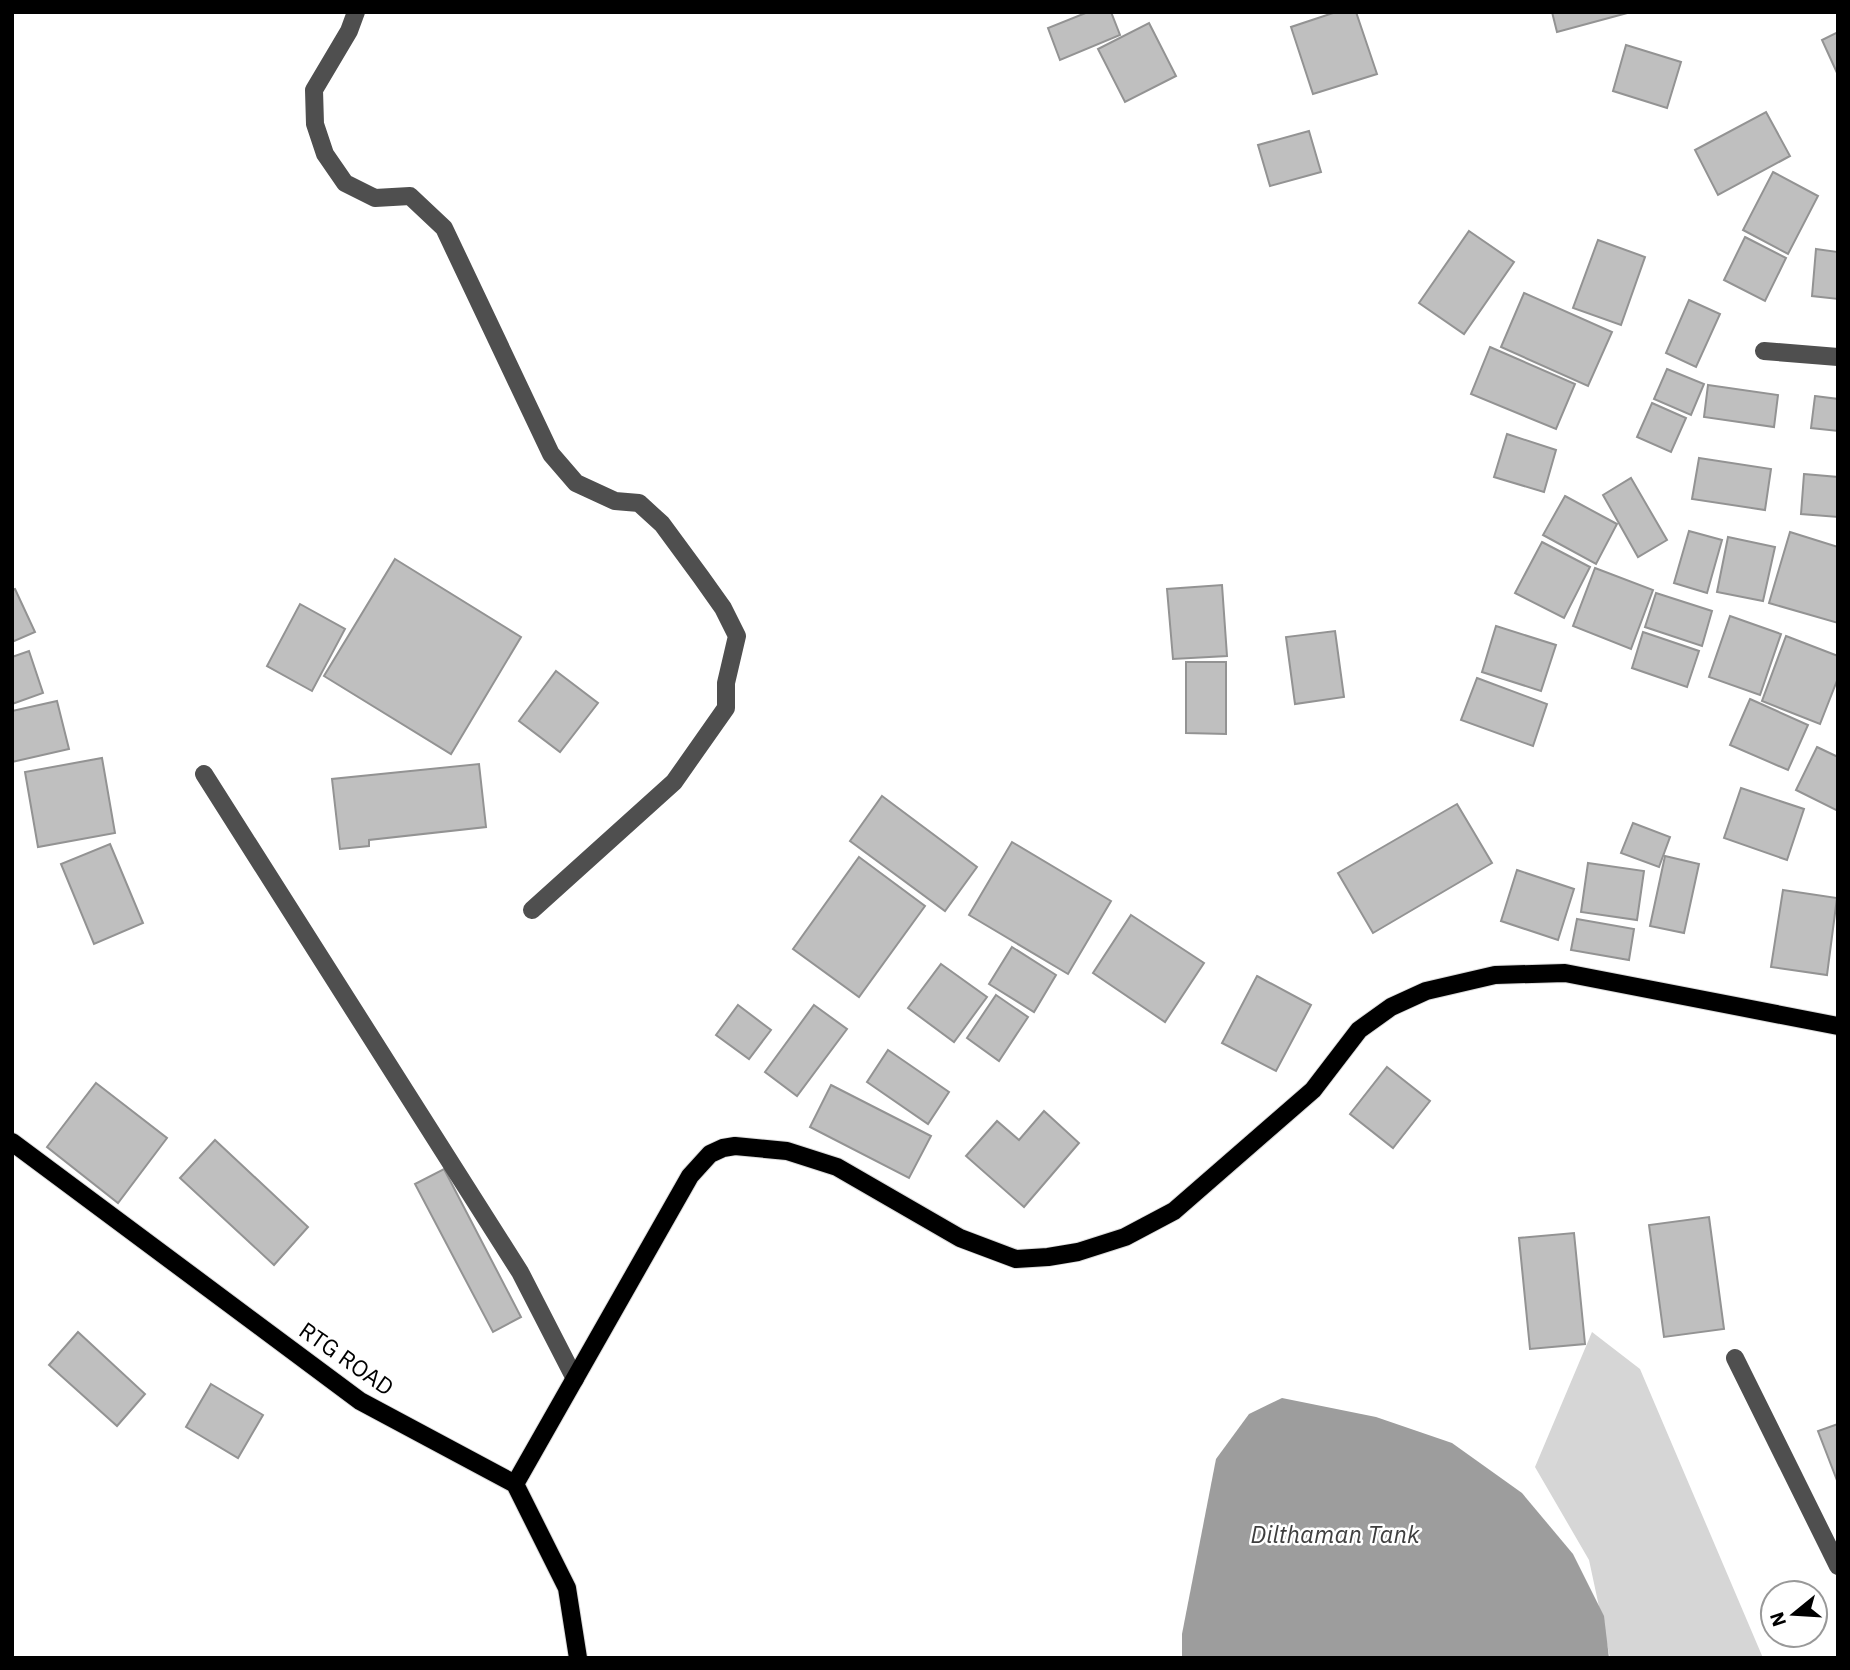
<svg xmlns="http://www.w3.org/2000/svg" width="1850" height="1670" font-family="'IBM Plex Sans',sans-serif">
  <style>
    .green { fill: #d6d6d6 }
    .water { fill: #9d9d9d }
    .building { fill: #bfbfbf; stroke: #939393; stroke-width: 2 }
    .lines { fill: none; stroke-linecap: round; stroke-linejoin: round }
    .major-casing { stroke: #dbdbdb; stroke-width: 20 }
    .minor { stroke: #4f4f4f; stroke-width: 18 }
    .major { stroke: #000; stroke-width: 18 }
    .labels { text-anchor: middle; dominant-baseline: central; stroke-width: 5; stroke-linejoin: round; paint-order: stroke }
    .street-label { font-size: 23px; fill: #000; stroke: #fff }
    .water-label { font-size: 24px; font-style: italic; fill: #3e3e3e; stroke: #fff }
  </style>
  <rect width="100%" height="100%" fill="#fff"/>
  <polygon class="green" points="1592,1332 1640,1369 1763,1658 1610,1658 1589,1560 1535,1467"/>
  <polygon class="water" points="1282,1398 1376,1417 1452,1443 1522,1493 1573,1554 1604,1616 1609,1658 1182,1658 1182,1634 1216,1459 1249,1414"/>
  <g class="building">
    <polygon points="1088,12 1111,12 1120,35 1060,60 1048,28"/>
    <polygon points="1336,12 1356,12 1377,74 1313,94 1291,27"/>
    <polygon points="1552,12 1631,12 1557,32"/>
    <polygon points="1149,23 1176,76 1125,102 1098,49"/>
    <polygon points="1838,32 1838,75 1822,40"/>
    <polygon points="1626,45 1681,62 1667,108 1613,91"/>
    <polygon points="1766,112 1790,156 1718,195 1695,150"/>
    <polygon points="1309,131 1321,172 1270,186 1258,145"/>
    <polygon points="1773,172 1818,196 1788,254 1743,230"/>
    <polygon points="1469,231 1514,262 1464,334 1419,303"/>
    <polygon points="1745,237 1786,258 1765,301 1724,280"/>
    <polygon points="1598,240 1645,257 1621,325 1573,308"/>
    <polygon points="1816,249 1838,252 1838,299 1812,296"/>
    <polygon points="1524,293 1612,332 1588,386 1501,347"/>
    <polygon points="1689,300 1720,314 1696,367 1666,353"/>
    <polygon points="1490,347 1575,384 1556,429 1471,394"/>
    <polygon points="1667,369 1704,384 1691,415 1654,399"/>
    <polygon points="1708,385 1778,395 1774,427 1704,417"/>
    <polygon points="1815,396 1838,399 1838,431 1811,428"/>
    <polygon points="1652,403 1686,418 1671,452 1637,437"/>
    <polygon points="1507,434 1556,450 1544,492 1494,477"/>
    <polygon points="1699,458 1771,469 1765,510 1692,499"/>
    <polygon points="1804,474 1838,477 1838,517 1801,514"/>
    <polygon points="1631,478 1667,540 1638,557 1603,495"/>
    <polygon points="1565,496 1617,524 1596,564 1543,535"/>
    <polygon points="1689,531 1722,540 1707,593 1674,583"/>
    <polygon points="1790,532 1838,547 1838,623 1769,603"/>
    <polygon points="1728,537 1775,547 1763,601 1717,592"/>
    <polygon points="1542,542 1590,567 1564,618 1515,593"/>
    <polygon points="395,559 521,637 451,754 324,676"/>
    <polygon points="1595,568 1653,590 1631,649 1573,626"/>
    <polygon points="1222,585 1227,656 1173,659 1167,589"/>
    <polygon points="15,589 35,632 12,642 12,590"/>
    <polygon points="1656,593 1712,611 1702,646 1645,627"/>
    <polygon points="300,604 345,629 312,691 267,666"/>
    <polygon points="1730,616 1781,634 1760,695 1709,677"/>
    <polygon points="1496,626 1556,645 1541,691 1482,672"/>
    <polygon points="1335,631 1344,697 1295,704 1286,637"/>
    <polygon points="1643,632 1699,651 1687,687 1632,668"/>
    <polygon points="1786,636 1838,656 1838,678 1820,724 1762,701"/>
    <polygon points="29,651 43,693 12,704 12,657"/>
    <polygon points="1186,662 1226,662 1226,734 1186,733"/>
    <polygon points="556,671 598,703 560,752 519,721"/>
    <polygon points="1477,678 1547,704 1533,746 1461,720"/>
    <polygon points="1750,699 1808,725 1788,770 1730,745"/>
    <polygon points="57,701 69,749 12,762 12,711"/>
    <polygon points="1817,747 1838,757 1838,811 1796,790"/>
    <polygon points="102,758 115,833 38,847 25,772"/>
    <polygon points="479,764 486,827 369,840 369,846 340,849 332,779"/>
    <polygon points="1741,788 1804,809 1787,860 1724,838"/>
    <polygon points="882,796 977,867 945,911 850,841"/>
    <polygon points="1457,804 1492,863 1373,933 1338,873"/>
    <polygon points="1633,823 1670,837 1659,867 1621,853"/>
    <polygon points="1012,842 1111,901 1068,974 969,915"/>
    <polygon points="110,844 143,923 94,944 61,864"/>
    <polygon points="1665,856 1699,864 1684,933 1650,926"/>
    <polygon points="859,857 925,906 859,997 793,949"/>
    <polygon points="1588,863 1644,871 1637,920 1581,912"/>
    <polygon points="1517,870 1574,889 1558,940 1501,921"/>
    <polygon points="1783,890 1837,898 1827,975 1771,967"/>
    <polygon points="1131,915 1204,963 1165,1022 1093,973"/>
    <polygon points="1577,919 1634,929 1629,960 1571,950"/>
    <polygon points="1012,947 1056,975 1034,1012 989,984"/>
    <polygon points="941,964 987,997 954,1042 908,1008"/>
    <polygon points="1257,976 1311,1005 1276,1071 1222,1043"/>
    <polygon points="996,995 1028,1017 999,1061 967,1038"/>
    <polygon points="738,1005 771,1030 749,1059 716,1035"/>
    <polygon points="814,1005 847,1029 797,1096 765,1072"/>
    <polygon points="888,1050 949,1092 928,1124 867,1082"/>
    <polygon points="1387,1067 1430,1101 1393,1148 1350,1114"/>
    <polygon points="96,1083 167,1138 118,1203 47,1147"/>
    <polygon points="831,1085 931,1136 909,1178 810,1127"/>
    <polygon points="1044,1111 1079,1143 1024,1207 966,1156 997,1121 1019,1140"/>
    <polygon points="215,1140 308,1227 274,1265 180,1178"/>
    <polygon points="444,1169 521,1317 493,1332 415,1184"/>
    <polygon points="1709,1217 1724,1329 1664,1337 1649,1225"/>
    <polygon points="1574,1233 1585,1344 1530,1349 1519,1238"/>
    <polygon points="78,1332 145,1394 117,1426 49,1365"/>
    <polygon points="211,1384 263,1415 238,1458 186,1427"/>
    <polygon points="1838,1424 1838,1483 1818,1431"/>
  </g>
  <g class="lines">
    <defs>
      <g id="major">
        <polyline points="12,1142 360,1401 515,1484 567,1588 578,1658"/>
        <polyline points="515,1484 690,1176 710,1154 723,1148 735,1146 787,1151 837,1167 960,1238 1016,1259 1048,1257 1078,1252 1125,1237 1174,1211 1313,1090 1359,1030 1391,1007 1426,991 1495,975 1565,973 1838,1026"/>
      </g>
    </defs>
    <use href="#major" class="major-casing"/>
    <g class="minor">
      <polyline points="356,12 349,31 314,90 315,124 325,154 345,183 375,198 410,196 444,228 551,454 576,483 615,501 639,503 662,524 701,577 723,608 737,636 726,683 726,708 674,782 532,910"/>
      <polyline points="1764,351 1838,357"/>
      <polyline points="204,774 520,1272 575,1379"/>
      <polyline points="1735,1358 1838,1566"/>
    </g>
    <use href="#major" class="major"/>
  </g>
  <g class="labels">
    <g class="street-label">
      <text transform="translate(347 1358) rotate(35)">RTG ROAD</text>
    </g>
    <g class="water-label">
      <text x="1335" y="1534">Dilthaman Tank</text>
    </g>
  </g>
  <rect width="1850" height="1670" fill="none" stroke="#000000" stroke-width="28"/>
  <g transform="translate(1794 1614) rotate(252)"><circle r="33" fill="#ffffff" stroke="#999999" stroke-width="2"/>
  <path d="M0-5L12 26L0 18L-12 26Z" fill="#000000"/>
  <text y="-10" font-size="19" font-weight="bold" text-anchor="middle" fill="#000000">N</text>
  </g>
</svg>
